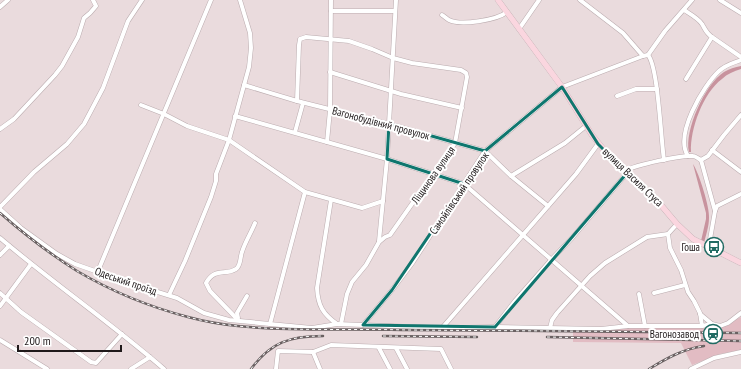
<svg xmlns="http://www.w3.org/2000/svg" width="741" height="369" font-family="'PT Sans Narrow',sans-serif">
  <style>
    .green { fill: #e2bcc3 }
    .water { fill: #c8939e }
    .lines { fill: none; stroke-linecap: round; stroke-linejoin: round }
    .minor-casing { stroke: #bbacaf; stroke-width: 5 }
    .secondary-casing { stroke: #bbacaf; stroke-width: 6 }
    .minor { stroke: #fff; stroke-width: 4 }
    .secondary { stroke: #fad6df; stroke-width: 5.5 }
    .rail-casing { stroke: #6a6162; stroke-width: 2.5 }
    .rail { stroke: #fff; stroke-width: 1; stroke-dasharray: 3; stroke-linecap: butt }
    .marked { fill: none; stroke: #0f766e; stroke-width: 3; stroke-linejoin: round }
    .labels { text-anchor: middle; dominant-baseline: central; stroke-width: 4; stroke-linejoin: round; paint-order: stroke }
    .street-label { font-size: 11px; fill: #1f191a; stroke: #fff }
    .poi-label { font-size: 11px; fill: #1f191a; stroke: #fff; text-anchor: end }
  </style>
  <rect width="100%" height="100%" fill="#eadbdd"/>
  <polygon class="green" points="741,317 741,350 720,354 692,365 681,343 573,342 573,329 709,327 713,325 721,327"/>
  <g class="water">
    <path d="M741,66V69C734,71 727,74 722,79C703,93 690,129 691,152H689C684,131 705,84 724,72C729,69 735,67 741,66Z"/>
    <path d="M693,164C699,173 710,208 709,218C709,226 706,235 704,243L701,241L706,219V213Z"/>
  </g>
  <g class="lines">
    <defs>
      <g id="minor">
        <path d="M580,0L623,33L643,56L648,55C658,66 661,140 664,160"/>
        <polyline points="720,0 741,13"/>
        <polyline points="0,7 8,0"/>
        <path d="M684,10C690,14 698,18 702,24C705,29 706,33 712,37L686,79"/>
        <polyline points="331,11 395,11"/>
        <path d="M442,15C444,16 447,19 449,20C461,26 497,20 507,12"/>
        <polyline points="519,29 539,0"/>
        <polyline points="712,37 741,57"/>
        <polyline points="648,55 665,31 692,0"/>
        <polyline points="330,72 401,94 462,108"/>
        <polyline points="244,85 297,101 389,124 485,151 511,176 548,206"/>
        <polyline points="617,96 636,89 657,89"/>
        <polyline points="297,101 299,45 300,39 306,37 349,41 372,49 393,58 412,63 461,70 466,73 467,77 455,143 390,235 385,237 379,242 366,265 352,282 347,294 341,324"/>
        <polyline points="141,105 164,114 187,126 229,140 305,192 362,208 383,201"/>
        <polyline points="235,116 387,159 464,184 628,326"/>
        <polyline points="0,129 14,119 55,75 62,66 78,37 84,18 90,13 96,6 93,0"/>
        <polyline points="295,132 303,103"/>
        <polyline points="327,142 330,110 331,0"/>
        <polyline points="712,150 741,172"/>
        <path d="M688,156C674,135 703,86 719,71C725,65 733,63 741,60"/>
        <polyline points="701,160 715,211 709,245 708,247"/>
        <polyline points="701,160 708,156 724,135 741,115"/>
        <path d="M624,171C636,165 680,155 693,156C695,156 699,159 701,160"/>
        <polyline points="511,176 565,143 586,126"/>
        <path d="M331,200L317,288C318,306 323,314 337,324"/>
        <polyline points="0,207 34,172 67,144 84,124 103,88 128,21 142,0"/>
        <polyline points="0,209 21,228 57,254 75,264 132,284 177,298 204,313 229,320 312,328 337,324 442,328 495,327 601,329 628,326 702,326"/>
        <polyline points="715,211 717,206 741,194"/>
        <polyline points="677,224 668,234 670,248 681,270 688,292 694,301 700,313 702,326 712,324 720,326 728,323 741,313"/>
        <path d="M0,238C53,283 111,323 164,369"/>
        <polyline points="379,241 387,159 396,0"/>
        <polyline points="0,255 9,246"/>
        <polyline points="98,271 211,0"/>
        <polyline points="0,293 21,312 91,362 96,363 122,334"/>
        <polyline points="654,293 685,285"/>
        <polyline points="639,294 645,326"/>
        <polyline points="169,295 185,261 211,197 216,181 216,174 229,140 249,67 251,48 250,33 240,0"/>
        <polyline points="0,306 31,264"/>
        <polyline points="700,314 712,324"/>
        <polyline points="238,318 237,313 247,296"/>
        <path d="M238,320L210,291L206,283C215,267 225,276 236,269C241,266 240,257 242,252C245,242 251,233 255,223"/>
        <polyline points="270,324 305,192"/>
        <polyline points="363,325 392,290 413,262 485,151 562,87 643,56"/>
        <polyline points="495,327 515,301 551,260 572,238 627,173"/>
        <polyline points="442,328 576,174 598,144"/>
        <polyline points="550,328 552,320 557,313 590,276 605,263 647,237 668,234"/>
        <polyline points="0,340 47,369"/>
        <polyline points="379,348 390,369"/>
        <polyline points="396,348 407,369"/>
        <polyline points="313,352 320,369"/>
        <polyline points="131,369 150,357"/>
        <polyline points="276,369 278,351 313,352 331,345 441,349 451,369"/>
        <polyline points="691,369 714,358 741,352"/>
      </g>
      <polyline id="secondary" points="498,0 562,87 592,135 608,155 655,198 677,224 693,239 741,263"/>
    </defs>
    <use href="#minor" class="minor-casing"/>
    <use href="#secondary" class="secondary-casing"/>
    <use href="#minor" class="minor"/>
    <use href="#secondary" class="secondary"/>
    <defs>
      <g id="rail">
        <path d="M0,213C24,234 50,254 77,271C111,291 150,307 188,317C221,326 254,328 288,329C328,330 368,329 408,330C519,331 630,331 741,333"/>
        <polyline points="383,336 477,337"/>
        <polyline points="547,337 741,341"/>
        <path d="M251,369C271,342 290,336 323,336"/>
        <path d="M649,369C667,358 683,349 704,346"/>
      </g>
    </defs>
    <use href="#rail" class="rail-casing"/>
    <use href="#rail" class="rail"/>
  </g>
  <path class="marked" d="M562,87L598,144L627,173L495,327L363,325L392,290L464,184L387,159L389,124L485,151Z"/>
  <defs>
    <symbol id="bus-ring" viewBox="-11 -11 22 22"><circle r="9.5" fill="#fff" stroke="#216b63" stroke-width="1.5"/><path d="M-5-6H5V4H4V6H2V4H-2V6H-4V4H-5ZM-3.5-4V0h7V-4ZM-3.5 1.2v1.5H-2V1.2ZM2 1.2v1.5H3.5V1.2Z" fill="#216b63"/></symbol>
    <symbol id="station-ring" viewBox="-11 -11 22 22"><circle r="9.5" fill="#fff" stroke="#216b63" stroke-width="1.5"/><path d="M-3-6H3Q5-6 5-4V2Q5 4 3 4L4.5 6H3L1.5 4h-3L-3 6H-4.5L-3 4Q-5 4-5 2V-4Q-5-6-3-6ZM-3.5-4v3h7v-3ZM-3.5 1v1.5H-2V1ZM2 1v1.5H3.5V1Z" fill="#216b63"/></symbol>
  </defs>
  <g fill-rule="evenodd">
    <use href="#bus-ring" x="703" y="236" width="22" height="22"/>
    <use href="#station-ring" x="702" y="323" width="22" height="22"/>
  </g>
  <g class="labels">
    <g class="street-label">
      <text transform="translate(381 123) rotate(15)">Вагонобудівний провулок</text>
      <text transform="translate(433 175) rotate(-55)">Ліщинова вулиця</text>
      <text transform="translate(633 177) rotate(44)">вулиця Василя Стуса</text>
      <text transform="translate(459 193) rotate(-56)">Самойлівський провулок</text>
      <text transform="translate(126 281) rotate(19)">Одеський проїзд</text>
    </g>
    <g class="poi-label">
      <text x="700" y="247">Гоша</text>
      <text x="699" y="334">Вагонозавод</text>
    </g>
  </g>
  <path d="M18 345v6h103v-6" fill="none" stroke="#1f191a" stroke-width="2"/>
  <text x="24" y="345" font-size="12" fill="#1f191a" stroke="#ffffff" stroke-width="3" paint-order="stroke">200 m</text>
</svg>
